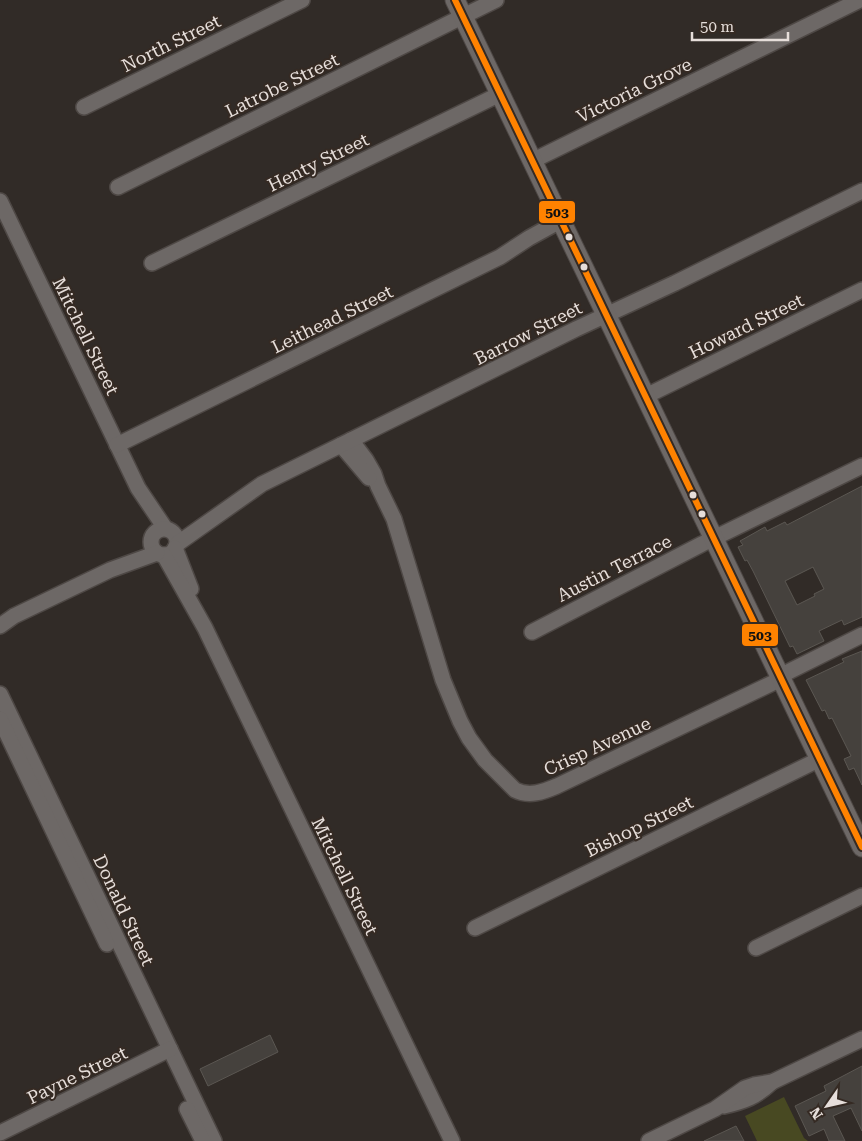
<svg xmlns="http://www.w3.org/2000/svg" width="862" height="1141" font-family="'Roboto Serif',serif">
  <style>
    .green { fill: #484922 }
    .building { fill: #45413d; stroke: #5b5752; fill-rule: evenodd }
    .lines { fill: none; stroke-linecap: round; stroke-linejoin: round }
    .minor-casing { stroke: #4e4845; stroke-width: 18 }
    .tertiary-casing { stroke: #4e4845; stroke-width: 21 }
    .minor { stroke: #6d6866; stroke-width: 15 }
    .tertiary { stroke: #6d6866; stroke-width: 19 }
    .bus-1-casing { stroke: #352a23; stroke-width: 10 }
    .bus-1 { stroke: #ff8200; stroke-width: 6 }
    .bus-dot { fill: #e6deda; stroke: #352a23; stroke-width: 2 }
    .labels { text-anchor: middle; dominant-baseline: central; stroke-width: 4; stroke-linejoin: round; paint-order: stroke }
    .street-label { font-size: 18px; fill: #e6deda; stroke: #352a23 }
    .line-badge { stroke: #352a23; stroke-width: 2 }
    .pale-badge-label { font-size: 14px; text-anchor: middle; font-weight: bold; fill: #111 }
  </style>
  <rect width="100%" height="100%" fill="#312b27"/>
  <polygon class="green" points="784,1097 804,1138 808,1141 757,1141 745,1116"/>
  <g class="building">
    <path d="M862,486V617L844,625L842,620L819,631L824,641L797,654L793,646L790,647L753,571L747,560L745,561L738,547L743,545L740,541L765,527L767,531L785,522L787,525ZM813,567L824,589L814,594L815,596L797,605L785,581Z"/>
    <polygon points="862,651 862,785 854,768 849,770 844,759 851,756 832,718 829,719 825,710 822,711 806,680 844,662 842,659"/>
    <polygon points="270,1035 278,1052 208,1086 200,1069"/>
    <polygon points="862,1066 862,1131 851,1108 833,1116 845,1141 829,1141 824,1129 809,1136 795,1106 826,1091 824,1086"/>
    <polygon points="736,1126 744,1141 704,1141"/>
  </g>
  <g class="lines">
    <defs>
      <g id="minor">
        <polyline points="84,107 302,0"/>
        <polyline points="532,161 860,0"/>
        <polyline points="118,187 496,0"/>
        <polyline points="0,201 138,488 165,528"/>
        <polyline points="152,263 500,94"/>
        <polyline points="646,396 862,290"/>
        <path d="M351,440L366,460L374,474L378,486L394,519L443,680L460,721L469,738L485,760L515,790C529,797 543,792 557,786L781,679"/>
        <polyline points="117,445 500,257 529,238 560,221"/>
        <polyline points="341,445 369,478"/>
        <circle cx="164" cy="542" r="13"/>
        <polyline points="177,544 262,484 576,329 675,283 862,191"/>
        <polyline points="175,548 191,589"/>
        <polyline points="164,555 205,628 452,1141"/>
        <polyline points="0,626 14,616 110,570 157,553"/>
        <polyline points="532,632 702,544 862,466"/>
        <polyline points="780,676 862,635"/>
        <polyline points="0,694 214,1141"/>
        <polyline points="0,719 107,944"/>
        <polyline points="475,928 820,759"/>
        <polyline points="756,948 862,896"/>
        <path d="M724,1106C745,1101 756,1097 772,1082"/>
        <polyline points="187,1109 203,1141"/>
        <polyline points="0,1133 170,1049"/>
        <polyline points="649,1141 715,1109 745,1088 754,1085 772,1082 862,1039"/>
      </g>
      <polyline id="tertiary" points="455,0 862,847"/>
    </defs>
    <use href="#minor" class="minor-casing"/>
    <use href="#tertiary" class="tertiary-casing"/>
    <use href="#minor" class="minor"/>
    <use href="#tertiary" class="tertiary"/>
    <defs>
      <polyline id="bus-1" points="455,0 862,847"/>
    </defs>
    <use href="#bus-1" class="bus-1-casing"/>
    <use href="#bus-1" class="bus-1"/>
  </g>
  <g class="bus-dot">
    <circle cx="569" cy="237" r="4.5"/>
    <circle cx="584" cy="267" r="4.5"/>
    <circle cx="693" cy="495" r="4.5"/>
    <circle cx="702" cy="514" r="4.5"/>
  </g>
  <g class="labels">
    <g class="street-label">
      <text transform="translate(171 43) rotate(-26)">North Street</text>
      <text transform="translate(282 85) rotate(-26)">Latrobe Street</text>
      <text transform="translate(634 90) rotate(-26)">Victoria Grove</text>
      <text transform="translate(318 162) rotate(-26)">Henty Street</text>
      <text transform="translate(332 319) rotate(-26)">Leithead Street</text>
      <text transform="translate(746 326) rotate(-26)">Howard Street</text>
      <text transform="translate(528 333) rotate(-27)">Barrow Street</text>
      <text transform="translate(86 336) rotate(64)">Mitchell Street</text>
      <text transform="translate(614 568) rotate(-27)">Austin Terrace</text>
      <text transform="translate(597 746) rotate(-25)">Crisp Avenue</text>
      <text transform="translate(639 826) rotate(-26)">Bishop Street</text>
      <text transform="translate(345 876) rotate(64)">Mitchell Street</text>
      <text transform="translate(124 910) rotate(65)">Donald Street</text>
      <text transform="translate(77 1075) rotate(-26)">Payne Street</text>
    </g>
  </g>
  <g class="line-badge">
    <rect x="538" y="200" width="38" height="24" rx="5" fill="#ff8200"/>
    <rect x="741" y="623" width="38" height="24" rx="5" fill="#ff8200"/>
  </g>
  <g class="pale-badge-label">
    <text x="557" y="217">503</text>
    <text x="760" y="640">503</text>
  </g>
  <g transform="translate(827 1106) rotate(236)" stroke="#352a23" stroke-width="4" paint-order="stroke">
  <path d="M0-4L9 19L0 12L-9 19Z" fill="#e6deda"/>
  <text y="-8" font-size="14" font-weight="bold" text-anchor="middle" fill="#e6deda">N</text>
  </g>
  <path d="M692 32v8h96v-8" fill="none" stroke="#e6deda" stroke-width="2.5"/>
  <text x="700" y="32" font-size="15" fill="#e6deda" stroke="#352a23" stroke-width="4" paint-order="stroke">50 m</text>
</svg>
